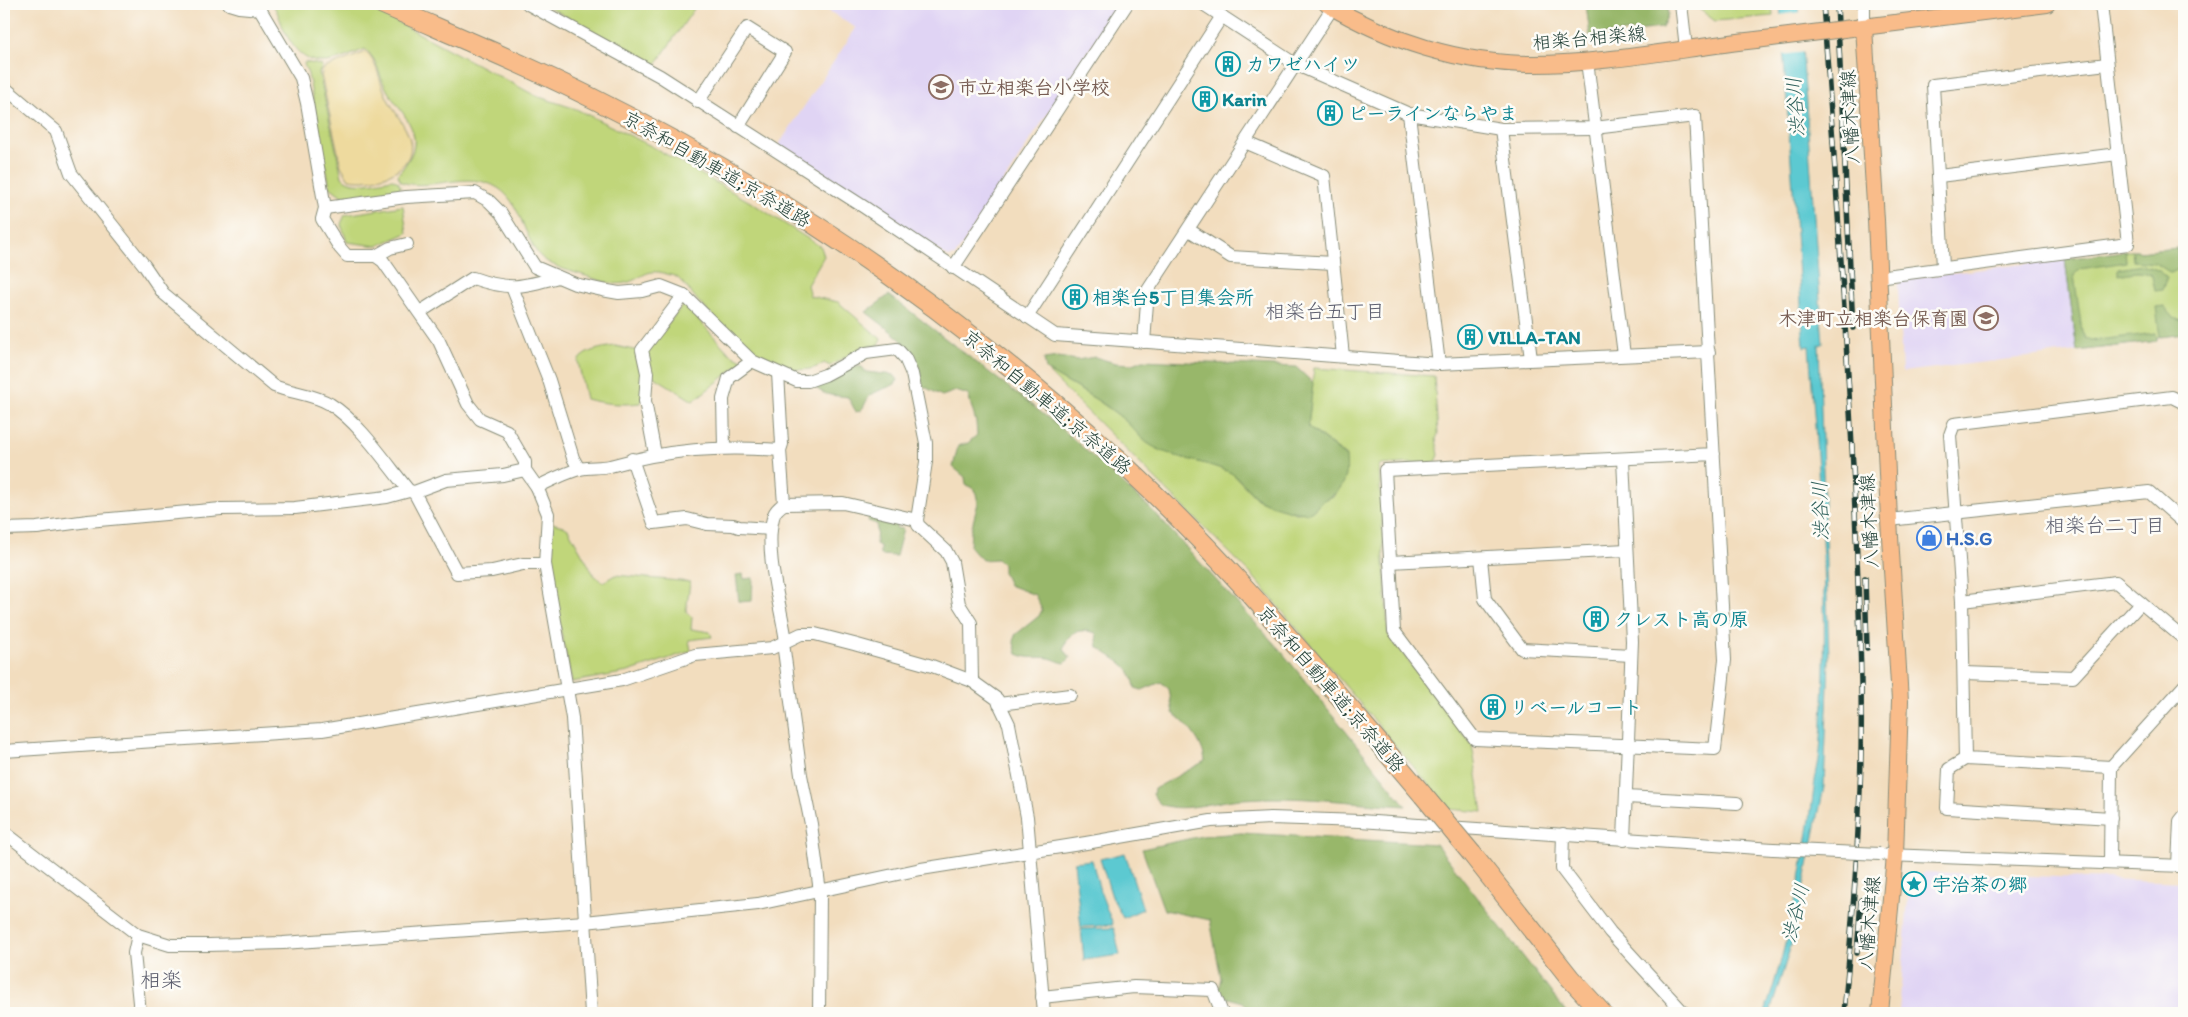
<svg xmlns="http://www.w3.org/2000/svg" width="2188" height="1017" font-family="Itim,'Klee One',sans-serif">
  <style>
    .built { fill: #e0d4f4 }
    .green { fill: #c0d67a; stroke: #708a57 }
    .forest { fill: #98b76a; stroke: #5c7a4f }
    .sand { fill: #eeda9e; stroke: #868c69 }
    .water { fill: #5cc9d1; stroke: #3e8382 }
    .pier { fill: #f2ddbe }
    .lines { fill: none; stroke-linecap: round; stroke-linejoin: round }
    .minor-casing { stroke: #888d79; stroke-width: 14 }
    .major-casing { stroke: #888d79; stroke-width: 18 }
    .highway-casing { stroke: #888d79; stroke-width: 21 }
    .minor { stroke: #fff; stroke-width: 12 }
    .major { stroke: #f9bc8a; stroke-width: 16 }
    .highway { stroke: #f9bc8a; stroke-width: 19 }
    .rail-casing { stroke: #1f3d34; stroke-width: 5.5 }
    .rail { stroke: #fdfcf7; stroke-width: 4; stroke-dasharray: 11; stroke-linecap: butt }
    .minor-bridge-casing { stroke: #888d79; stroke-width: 14; stroke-linecap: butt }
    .major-bridge-casing { stroke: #888d79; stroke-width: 18; stroke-linecap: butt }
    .highway-bridge-casing { stroke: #888d79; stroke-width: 21; stroke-linecap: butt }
    .minor-bridge { stroke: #fff; stroke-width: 12 }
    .major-bridge { stroke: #f9bc8a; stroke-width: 16 }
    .highway-bridge { stroke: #f9bc8a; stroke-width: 19 }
    .labels { text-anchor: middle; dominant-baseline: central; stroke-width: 5; stroke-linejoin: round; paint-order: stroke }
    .street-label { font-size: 19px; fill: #1f3d34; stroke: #fdfcf7 }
    .culture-label { font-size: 19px; font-weight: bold; fill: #0d838f; stroke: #fdfcf7; text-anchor: start }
    .education-label { font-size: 19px; font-weight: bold; fill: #785e54; stroke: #fdfcf7; text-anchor: start }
    .shop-label { font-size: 19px; font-weight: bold; fill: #366cbe; stroke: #fdfcf7; text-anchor: start }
    .water-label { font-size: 20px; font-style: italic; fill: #2e605b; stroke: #fdfcf7 }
    .neighbourhood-label { font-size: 20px; fill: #5c5e6e; stroke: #fdfcf7 }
    .quarter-label { font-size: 21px; fill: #5c5e6e; stroke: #fdfcf7 }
  </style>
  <rect width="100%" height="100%" fill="#fdfcf7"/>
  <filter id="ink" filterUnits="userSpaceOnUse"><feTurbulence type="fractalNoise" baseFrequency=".02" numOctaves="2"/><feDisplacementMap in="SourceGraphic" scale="10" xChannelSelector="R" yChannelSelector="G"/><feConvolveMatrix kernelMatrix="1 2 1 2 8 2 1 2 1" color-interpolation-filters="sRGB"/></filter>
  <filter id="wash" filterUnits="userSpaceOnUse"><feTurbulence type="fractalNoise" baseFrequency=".0096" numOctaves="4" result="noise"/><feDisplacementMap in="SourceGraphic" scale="20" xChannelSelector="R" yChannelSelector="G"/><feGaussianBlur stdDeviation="1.12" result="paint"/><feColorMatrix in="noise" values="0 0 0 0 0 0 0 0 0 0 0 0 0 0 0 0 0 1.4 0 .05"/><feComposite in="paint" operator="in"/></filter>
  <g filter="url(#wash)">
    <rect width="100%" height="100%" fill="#f2ddbe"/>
    <g class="built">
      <polygon points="818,4 1119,4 955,256 948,257 778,146 856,28"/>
      <polygon points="2065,259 2077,351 1902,372 1898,285 1903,279"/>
      <polygon points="1925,872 2184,882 2184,1013 1899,1013 1909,886"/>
    </g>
    <g class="green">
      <path d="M272,4H356L377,11L536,96L576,109L653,147L752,203L821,247L824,256L807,285L810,296L838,302L881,339L879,345L863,347L830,366L824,363C811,372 795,371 781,365C747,352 723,327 698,301C692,293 685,285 678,278C675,276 671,275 667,274C645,267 643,279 625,283C611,286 593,278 580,274C568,271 548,265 539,255C523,235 521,203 498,188C468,169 432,192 401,182L398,175C402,169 408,162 411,155C424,129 395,107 385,86C377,72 379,61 365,49C330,64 306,74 285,32C280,22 279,12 272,4Z"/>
      <polygon points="544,4 693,4 696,6 654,67"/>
      <polygon points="1698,4 1772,4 1773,16 1715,21 1699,9"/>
      <path d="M305,62L321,65L322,67L319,73L342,177C351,189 379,181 393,179L398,182L401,187L397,192L346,199L330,187L308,74L304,64Z"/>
      <polygon points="403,206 407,233 377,246 347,242 341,224 345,215"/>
      <polygon points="2177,248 2184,308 2184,334 2157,337 2157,341 2077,351 2065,259 2137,250 2140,252"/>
      <polygon points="684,304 729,353 744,361 693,401 650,374 645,352"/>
      <path d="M615,346L638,351L644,373L641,403C621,405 605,404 586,399L578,361C585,350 602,348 615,346Z"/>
      <polygon points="1314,368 1434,376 1438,434 1436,439 1439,455 1436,462 1379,465 1388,634 1472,745 1483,812 1449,809 1252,575 1046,370 1097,400 1124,419 1148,443 1186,459 1206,463 1232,473 1257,499 1296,513 1310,512 1323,500 1334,496 1346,456 1308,427"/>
      <polygon points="552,523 563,526 568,529 594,575 603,582 615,575 690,582 686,612 692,617 691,629 710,632 712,637 689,640 691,651 628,672 572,682 553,595 549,565"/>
    </g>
    <g class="forest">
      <polygon points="1586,4 1667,4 1668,14 1662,28 1590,36"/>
      <polygon points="2177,248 2179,269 2171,273 2155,263 2133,261 2132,250 2137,250 2140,252"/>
      <polygon points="2125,251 2126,262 2080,269 2074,275 2082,331 2085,338 2090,341 2156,333 2157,341 2077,351 2065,259"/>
      <path d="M2142,265L2158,270L2167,277L2162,290L2155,291L2152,276C2142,269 2130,273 2118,275V269Z"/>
      <path d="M889,295L1060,427L1151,509L1281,651L1406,806C1352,803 1296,795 1242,799C1220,800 1188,812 1166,806C1159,805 1156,800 1153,794L1154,789L1205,761C1203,742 1188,725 1173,713L1169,689L1161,682L1142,690L1135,688C1132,663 1115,661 1098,647L1096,633C1080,628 1068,631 1064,648L1070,658L1065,663C1058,662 1055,659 1049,658C1036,656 1031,660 1017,654L1014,643L1015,635L1039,616L1042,610L1035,595L1009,585L1003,572V564L997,559L982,560L970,547L971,530L978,503L975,489L966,485L965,477L953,467L958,446L968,443L977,435L976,422L968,395L956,391L942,396L923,386C920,378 920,370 917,363C909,341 883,326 866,312Z"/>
      <polygon points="2164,306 2174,318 2184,322 2184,334 2160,337 2156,307"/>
      <path d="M1058,357L1077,360L1095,357L1115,363L1132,364L1143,360L1296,367L1313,383L1308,427L1346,457C1348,478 1345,489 1325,500C1320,502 1316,509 1311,512C1301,516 1264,504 1257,498C1247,490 1241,478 1229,472C1205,461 1168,458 1147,443C1138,436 1132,426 1123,419C1100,399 1072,386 1046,370L1044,359Z"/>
      <path d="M855,366L862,367L866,372L894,375L898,380L895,384C888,388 874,391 869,397C864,403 865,410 856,412L848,397C835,395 827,397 816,388Z"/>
      <polygon points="870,514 897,519 896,528 903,529 896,556 880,555 880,546 876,544 877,524 868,521"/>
      <polygon points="743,574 744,579 753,578 752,601 739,602 736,575"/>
      <polygon points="1241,833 1436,844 1567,1013 1253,1013 1243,1002 1217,995 1221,978 1210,920 1164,910 1142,849 1202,836"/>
    </g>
    <path class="sand" d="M366,52C377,62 379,79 385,93C391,108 406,125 410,140C417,172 373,184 349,179L341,166L321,75L324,68Z"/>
    <g class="water">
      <path d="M1780,4H1799L1823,344L1819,345L1829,659L1824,787L1793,939L1770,1013H1765C1789,940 1805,864 1814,788C1815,776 1819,764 1820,751C1831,617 1819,480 1809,346L1804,347Z"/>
      <polygon points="1125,853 1143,909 1123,918 1112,897 1100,859"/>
      <polygon points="1092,860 1100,891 1113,925 1081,927 1074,862"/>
      <polygon points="1114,928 1120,955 1084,960 1081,929"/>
    </g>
    <polygon class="pier" points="1802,12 1805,52 1781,55 1779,15"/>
  </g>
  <g filter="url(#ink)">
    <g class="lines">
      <defs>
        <g id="minor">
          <polyline points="229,4 239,7 260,9 301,78 307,103 325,208 322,219 340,248 347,256 376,256 383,261 439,341 468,404 480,419 507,431 525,462 525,470 537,487 548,514 545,564 572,718 591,1013"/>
          <polyline points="528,4 660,76 864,207 1055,335 1439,364 1709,352"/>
          <polyline points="1203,4 1295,64 1409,114 1501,129 1594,128 1695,116 1725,660 1715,749 1475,739 1394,631 1385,470 1714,454"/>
          <polyline points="1681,4 1686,48"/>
          <polyline points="1864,4 1864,27"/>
          <polyline points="1587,61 1624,355"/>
          <path d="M4,87L56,131L71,173L144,265L163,293L274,386C292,393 313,394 330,404C360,423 386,463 409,491"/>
          <polyline points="698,102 747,28 785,52 738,127"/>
          <polyline points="1409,114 1439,364"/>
          <polyline points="1501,129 1531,359"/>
          <polyline points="1245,142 1324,176 1343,356"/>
          <polyline points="1939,176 2118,154"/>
          <polyline points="325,208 406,197 475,193 489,201 501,213 535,267 575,284 602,290 619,293 642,291 661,286 684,295 752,361 797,381 808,381 825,375 866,353 897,349 905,358 912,374 926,443 926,462 917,520 918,525 946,551 952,562 959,604 971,623 972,681"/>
          <polyline points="1189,230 1231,257 1333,263"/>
          <polyline points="376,256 390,248 407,244"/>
          <polyline points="1943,267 1933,85 2107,64"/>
          <polyline points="953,268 1127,4"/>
          <polyline points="1878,277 2128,244 2101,4"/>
          <polyline points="512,287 549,380 573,458 579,469"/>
          <path d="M420,312L473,278C509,291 523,287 558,277"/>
          <polyline points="1027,317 1222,16"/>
          <polyline points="1144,342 1148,290 1335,4"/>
          <polyline points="778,373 782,444 780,450"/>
          <polyline points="724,447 723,399 729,378 752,361"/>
          <polyline points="655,454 645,401 647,373 642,350 684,295"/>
          <polyline points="632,459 654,523 687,519 707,524 733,525 739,527 771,529"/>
          <polyline points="1623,460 1632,641 1624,840"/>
          <path d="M537,487C550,481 565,473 579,469C589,467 600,468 610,466C671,449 717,446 780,450L784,504"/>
          <polyline points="414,492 457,573 492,571 523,564 545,564"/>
          <polyline points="1889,520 2149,492 2184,523"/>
          <polyline points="4,529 37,528 88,521 221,509 295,508 387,497 409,491 414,492 446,480 503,475 525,470"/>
          <polyline points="1481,558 1485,599 1522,649 1631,655"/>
          <polyline points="1390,562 1627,550"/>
          <polyline points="1962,601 2116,582 2184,639"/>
          <path d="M786,641C781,606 764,552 773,518C774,512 779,507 784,504L843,503L917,520"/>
          <polyline points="783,643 801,775 811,824 820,892 819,1013"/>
          <polyline points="1965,673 2073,677 2141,603"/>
          <polyline points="999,704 1070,695"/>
          <polyline points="4,751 322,730 622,680 695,655 772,648 801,634 815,634 854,644 932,666 972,681 997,699 1009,724 1027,817 1044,1013"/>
          <polyline points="1965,759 1949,769 1947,808 2111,818"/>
          <polyline points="2111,767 1965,759 1962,601 1950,435 1954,424 2172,397 2184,403"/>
          <polyline points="1626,797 1737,803"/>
          <polyline points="4,832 138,935 170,945 208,945 283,943 585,922 758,904 921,869 1086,843 1211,821 1271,818 1360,821 1773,849"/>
          <polyline points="1563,834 1562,869 1610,932 1684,1013"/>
          <polyline points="1887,855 2184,866"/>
          <polyline points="2110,863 2111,767 2184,686"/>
          <polyline points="2178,866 2180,821 2184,816"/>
          <polyline points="138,935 134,953 140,1013"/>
          <polyline points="1042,997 1134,987 1213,990 1222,1013"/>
        </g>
        <g id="major">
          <path d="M1327,4C1388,41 1461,64 1533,64C1607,64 1682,48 1756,40"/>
          <polyline points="1864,27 1876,220 1889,520 1900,701 1895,856 1880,1013"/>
          <polyline points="1855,28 2047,4"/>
        </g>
        <g id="highway">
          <path d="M382,4C453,35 525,64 594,99C783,193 959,314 1114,456C1227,558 1325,680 1423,795"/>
          <polyline points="1472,854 1570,978 1602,1013"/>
        </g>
      </defs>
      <use href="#minor" class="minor-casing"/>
      <use href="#major" class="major-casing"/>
      <use href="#highway" class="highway-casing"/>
      <use href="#minor" class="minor"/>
      <use href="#major" class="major"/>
      <use href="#highway" class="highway"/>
      <defs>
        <g id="rail">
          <path d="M1823,4C1835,164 1846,325 1854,486C1858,587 1864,689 1860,790C1857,865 1851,939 1844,1013"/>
          <polyline points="1837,4 1853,328"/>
          <polyline points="1865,578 1867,648"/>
          <polyline points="1857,953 1861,900"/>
        </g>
      </defs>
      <use href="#rail" class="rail-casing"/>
      <use href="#rail" class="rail"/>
      <defs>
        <polyline id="minor-bridge" points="1773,849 1880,854"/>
        <polyline id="major-bridge" points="1756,40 1852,28"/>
        <polyline id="highway-bridge" points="1423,795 1472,854"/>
      </defs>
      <use href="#minor-bridge" class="minor-bridge-casing"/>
      <use href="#major-bridge" class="major-bridge-casing"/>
      <use href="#highway-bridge" class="highway-bridge-casing"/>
      <use href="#minor-bridge" class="minor-bridge"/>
      <use href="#major-bridge" class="major-bridge"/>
      <use href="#highway-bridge" class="highway-bridge"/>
    </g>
  </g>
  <defs>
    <symbol id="building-ring" viewBox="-11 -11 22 22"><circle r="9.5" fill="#fdfcf7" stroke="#0f9aa8" stroke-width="1.5"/><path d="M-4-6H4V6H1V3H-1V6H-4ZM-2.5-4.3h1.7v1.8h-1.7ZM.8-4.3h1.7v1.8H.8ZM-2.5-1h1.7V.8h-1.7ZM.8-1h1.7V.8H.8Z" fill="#0f9aa8"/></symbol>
    <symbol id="school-ring" viewBox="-11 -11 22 22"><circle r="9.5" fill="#fdfcf7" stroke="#8d6e63" stroke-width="1.5"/><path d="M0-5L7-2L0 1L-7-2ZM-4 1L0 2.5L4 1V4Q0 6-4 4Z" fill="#8d6e63"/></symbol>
    <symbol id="shop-ring" viewBox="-11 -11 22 22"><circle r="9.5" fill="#fdfcf7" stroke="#3f7fe0" stroke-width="1.5"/><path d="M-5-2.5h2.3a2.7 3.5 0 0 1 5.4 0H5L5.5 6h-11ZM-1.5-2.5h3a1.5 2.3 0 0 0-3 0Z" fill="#3f7fe0"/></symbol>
    <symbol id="sight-ring" viewBox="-11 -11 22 22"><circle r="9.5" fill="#fdfcf7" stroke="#0f9aa8" stroke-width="1.5"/><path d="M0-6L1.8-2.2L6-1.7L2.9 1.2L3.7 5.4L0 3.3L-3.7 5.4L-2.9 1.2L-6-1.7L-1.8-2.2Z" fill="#0f9aa8"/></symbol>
  </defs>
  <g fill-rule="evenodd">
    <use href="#building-ring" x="1214" y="50" width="28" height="28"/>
    <use href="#school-ring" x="927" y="73" width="28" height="28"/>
    <use href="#building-ring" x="1191" y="85" width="28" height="28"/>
    <use href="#building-ring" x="1316" y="99" width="28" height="28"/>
    <use href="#building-ring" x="1061" y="283" width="28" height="28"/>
    <use href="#school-ring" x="1972" y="304" width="28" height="28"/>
    <use href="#building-ring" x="1456" y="323" width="28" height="28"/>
    <use href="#shop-ring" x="1915" y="524" width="28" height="28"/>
    <use href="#building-ring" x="1582" y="605" width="28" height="28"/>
    <use href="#building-ring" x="1479" y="693" width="28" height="28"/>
    <use href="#sight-ring" x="1900" y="870" width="28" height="28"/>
  </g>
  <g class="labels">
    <g class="street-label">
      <text transform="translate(1589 38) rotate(-5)">相楽台相楽線</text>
      <text transform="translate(1850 117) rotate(-93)">八幡木津線</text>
      <text transform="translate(717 169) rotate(30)">京奈和自動車道;京奈道路</text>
      <text transform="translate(1047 402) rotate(40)">京奈和自動車道;京奈道路</text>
      <text transform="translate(1869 521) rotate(-93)">八幡木津線</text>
      <text transform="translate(1331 689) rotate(49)">京奈和自動車道;京奈道路</text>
      <text transform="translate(1869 923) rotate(-85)">八幡木津線</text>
    </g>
    <g class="culture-label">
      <text x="1246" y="64">カワゼハイツ</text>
      <text x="1222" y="99">Karin</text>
      <text x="1348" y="113">ピーラインならやま</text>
      <text x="1092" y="297">相楽台5丁目集会所</text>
      <text x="1488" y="337">VILLA-TAN</text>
      <text x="1614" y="619">クレスト高の原</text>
      <text x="1510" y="707">リベールコート</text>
      <text x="1932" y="884">宇治茶の郷</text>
    </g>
    <g class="education-label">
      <text x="958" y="87">市立相楽台小学校</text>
      <text x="1968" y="318" text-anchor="end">木津町立相楽台保育園</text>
    </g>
    <g class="shop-label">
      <text x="1946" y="538">H.S.G</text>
    </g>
    <g class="water-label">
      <text transform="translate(1795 107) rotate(-94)">渋谷川</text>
      <text transform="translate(1820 511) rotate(-92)">渋谷川</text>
      <text transform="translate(1795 913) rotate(-76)">渋谷川</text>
    </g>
    <g class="neighbourhood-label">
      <text x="1325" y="311">相楽台五丁目</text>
      <text x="2105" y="525">相楽台二丁目</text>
    </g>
    <g class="quarter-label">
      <text x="161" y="979">相楽</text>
    </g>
  </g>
  <rect width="2188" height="1017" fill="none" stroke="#fdfcf7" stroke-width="20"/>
</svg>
